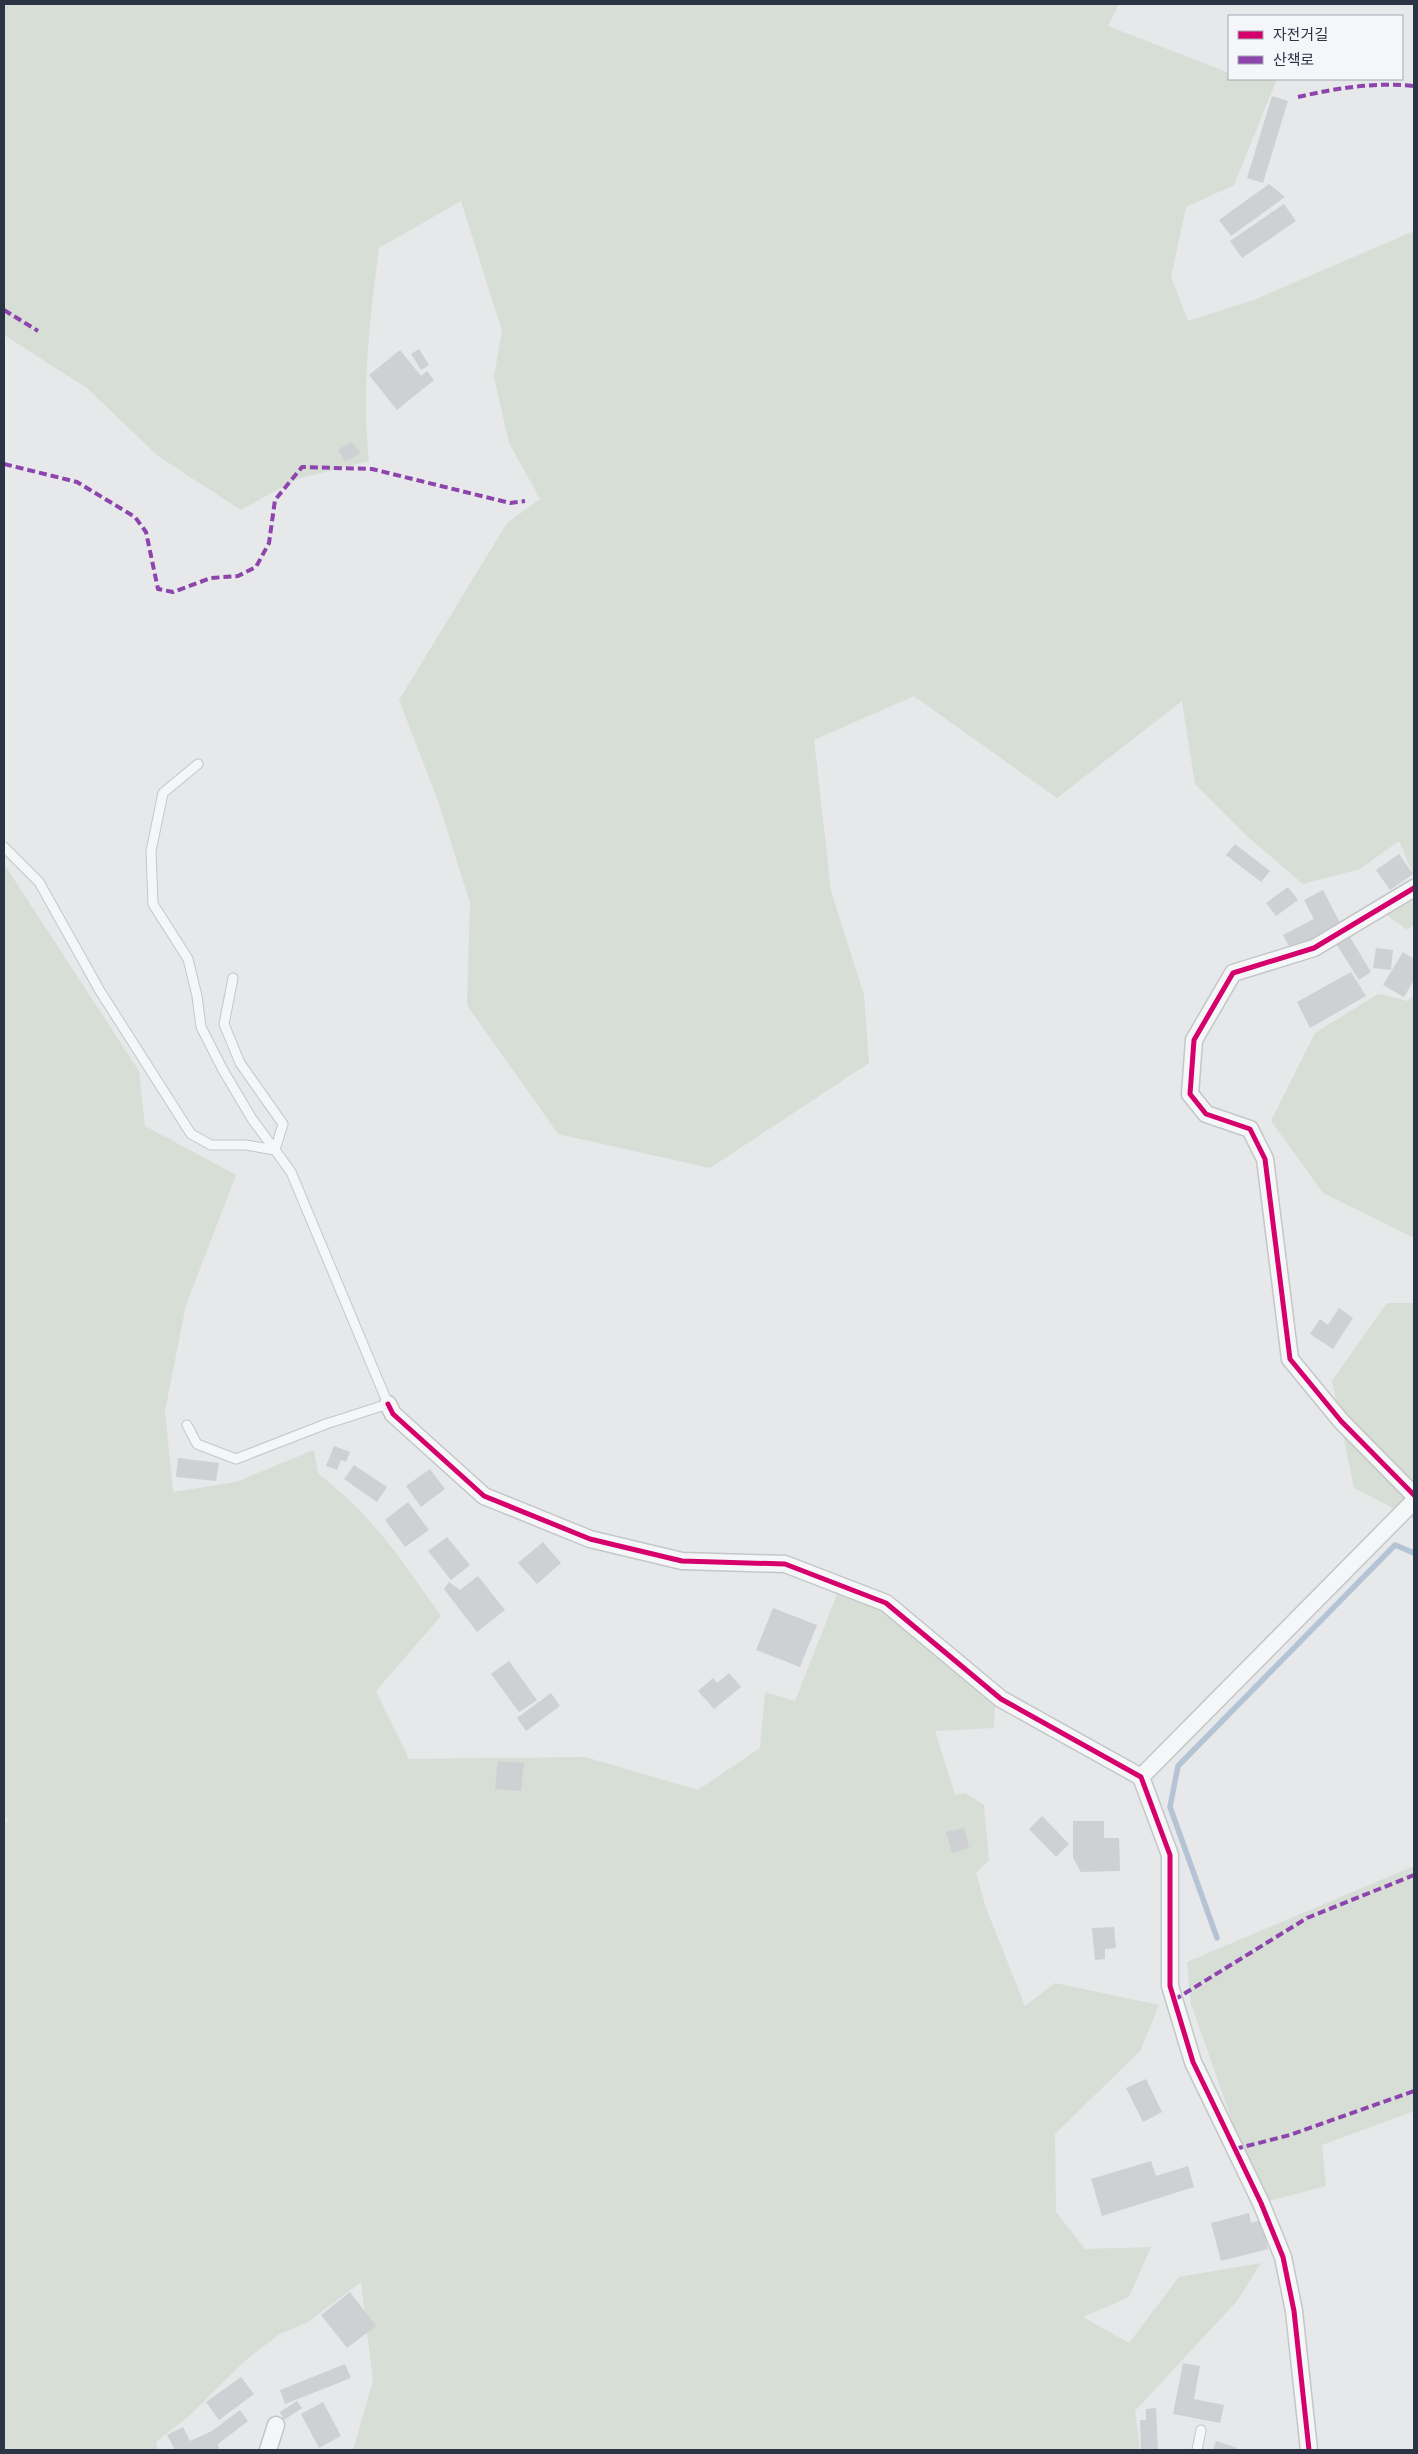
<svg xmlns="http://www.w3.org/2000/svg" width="1418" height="2454" font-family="'Fira Sans','Noto Sans KR',sans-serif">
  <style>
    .green { fill: #d6ded6 }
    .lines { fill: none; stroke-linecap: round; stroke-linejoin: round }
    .stream { stroke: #b4c4d5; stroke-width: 5.5 }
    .building { fill: #ced0d3 }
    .service-casing { stroke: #c4c6c8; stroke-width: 11 }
    .minor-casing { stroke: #c4c6c8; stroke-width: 19 }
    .service { stroke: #f5f6f7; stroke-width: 9 }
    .minor { stroke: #f5f6f7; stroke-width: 16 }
    .quiet { stroke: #8e44ad; stroke-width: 4; stroke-dasharray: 8 4; stroke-linecap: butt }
    .cycleway-casing { stroke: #f4f6f9; stroke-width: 8 }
    .cycleway { stroke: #d6006c; stroke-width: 5 }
  </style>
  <rect width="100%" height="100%" fill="#e6e8ea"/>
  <g class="green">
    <path d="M4,4H1119L1108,26L1229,73V79H1277L1234,185L1186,207L1171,277L1188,321L1254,300L1414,231V876L1399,841L1360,869L1303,884L1247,836L1195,784L1182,701L1057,798L914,696L814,740L831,891L864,995L869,1063L710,1168L558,1134L467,1005L470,903L438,801L399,700L507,523L540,499L509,443L494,377L502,331L461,201L379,248C370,318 361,390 369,461L297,479L241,510L158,456L87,388L4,335Z"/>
    <path d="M4,864L139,1071L145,1126L236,1175L186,1305L165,1411L173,1492L236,1482L314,1450L318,1474C371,1512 404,1564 441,1616L376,1691L409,1759L585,1757L698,1790L760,1748L765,1692L795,1701L838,1592L881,1608L995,1703L994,1728L935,1731L955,1795L965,1793L984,1805L989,1860L976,1873L986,1908L1025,2006L1055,1983L1159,2005L1140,2051L1055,2134L1056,2212L1085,2249L1151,2247L1129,2297L1083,2317L1129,2343L1179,2277L1261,2263L1237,2301L1135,2411L1140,2450H353L373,2381L361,2282L308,2322L278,2335L246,2360L190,2415L156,2442L158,2450H4V1824L9,1818L4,1819Z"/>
    <polygon points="1414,879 1414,925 1407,930 1386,914"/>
    <polygon points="1378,994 1408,1001 1414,994 1414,1238 1323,1193 1271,1121 1315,1033"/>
    <polygon points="1387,1303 1414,1303 1414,1519 1354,1488 1332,1381"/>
    <polygon points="1414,1866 1414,2111 1322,2145 1326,2186 1261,2203 1191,2004 1187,1962"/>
  </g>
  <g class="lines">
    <polyline class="stream" points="1217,1938 1170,1807 1178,1766 1395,1545 1414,1553"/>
  </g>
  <g class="building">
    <polygon points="1272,96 1288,101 1263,183 1247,178"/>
    <polygon points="1269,184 1285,197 1231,236 1219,220"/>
    <polygon points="1284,204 1296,221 1242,258 1230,241"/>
    <polygon points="419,349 429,365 421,370 411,354"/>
    <polygon points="400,350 421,376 427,371 434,380 397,410 369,375"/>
    <polygon points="351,442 361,453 345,462 338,450"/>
    <polygon points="1235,844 1270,871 1261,882 1226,855"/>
    <polygon points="1399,854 1413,874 1390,890 1376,870"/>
    <polygon points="1288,887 1298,900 1276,916 1266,903"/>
    <polygon points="1323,890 1341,925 1291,950 1283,935 1314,919 1304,900"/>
    <polygon points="1348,934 1371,972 1359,980 1335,942"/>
    <polygon points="1376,948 1393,950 1391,970 1373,968"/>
    <polygon points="1403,952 1414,959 1414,980 1404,997 1383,985"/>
    <polygon points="1351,972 1366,996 1310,1028 1297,1002"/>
    <polygon points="1339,1308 1353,1318 1333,1349 1310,1334 1320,1319 1328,1325"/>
    <polygon points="334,1446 350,1452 346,1462 341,1460 337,1470 326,1466"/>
    <polygon points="178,1458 219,1463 216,1481 176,1477"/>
    <polygon points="354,1465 387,1487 377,1502 344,1479"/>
    <polygon points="430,1469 445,1489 421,1507 406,1486"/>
    <polygon points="408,1502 429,1530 405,1547 385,1520"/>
    <polygon points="447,1537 470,1565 451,1580 428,1551"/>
    <polygon points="543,1542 561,1563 537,1584 518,1563"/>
    <polygon points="478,1576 505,1610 477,1632 444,1589 449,1582 460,1590"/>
    <polygon points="773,1608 817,1625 800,1667 756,1650"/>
    <polygon points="509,1661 537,1700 519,1712 491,1674"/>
    <polygon points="729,1673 741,1687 714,1709 698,1691 713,1678 717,1683"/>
    <polygon points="551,1693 560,1706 526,1731 517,1718"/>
    <polygon points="498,1761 524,1763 521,1791 495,1789"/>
    <polygon points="1042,1816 1069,1844 1056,1857 1029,1829"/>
    <polygon points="1073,1821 1104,1821 1104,1838 1119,1838 1120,1871 1081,1872 1073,1858"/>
    <polygon points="964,1828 969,1848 952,1853 946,1832"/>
    <polygon points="1114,1927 1116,1948 1105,1949 1105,1959 1095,1960 1092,1928"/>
    <polygon points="1146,2079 1162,2112 1143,2122 1126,2088"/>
    <polygon points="1151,2161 1156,2176 1188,2166 1194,2187 1102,2216 1091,2179"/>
    <polygon points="1249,2213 1251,2223 1261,2220 1268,2249 1221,2261 1211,2223"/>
    <polygon points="350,2292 376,2326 347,2348 321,2315"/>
    <polygon points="1183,2363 1200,2366 1194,2399 1224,2405 1220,2423 1173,2414"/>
    <polygon points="345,2364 351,2378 285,2404 280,2390"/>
    <polygon points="241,2377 254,2394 219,2420 206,2402"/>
    <polygon points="297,2401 302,2408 284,2420 280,2412"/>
    <polygon points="323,2402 341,2436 319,2448 301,2414"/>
    <polygon points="1156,2408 1158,2450 1141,2450 1140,2420 1146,2420 1146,2409"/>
    <polygon points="240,2410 248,2421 218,2444 219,2450 175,2450 167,2435 183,2427 190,2441 212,2431"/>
    <polygon points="1216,2441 1237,2448 1236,2450 1213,2450"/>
  </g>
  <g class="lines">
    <defs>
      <g id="service">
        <polyline points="198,764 163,793 151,851 153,904 188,959 197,996 201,1027 223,1070 252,1119 275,1150"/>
        <polyline points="4,847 39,882 100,991 191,1134 211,1145 246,1145 275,1150 291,1172 388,1404 326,1424 236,1459 197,1444 187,1425"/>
        <polyline points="233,978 224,1024 240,1063 283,1124 275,1150"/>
        <polyline points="1197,2450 1201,2430"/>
      </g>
      <g id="minor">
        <polyline points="1414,888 1314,948 1233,973 1194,1040 1190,1094 1206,1114 1250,1129 1265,1159 1290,1359 1341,1421 1414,1495"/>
        <polyline points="388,1404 393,1414 484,1496 590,1539 682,1561 785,1564 886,1603 1001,1699 1141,1777 1170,1855 1170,1986 1193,2062 1261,2203 1283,2257 1294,2311 1309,2450"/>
        <polyline points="1141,1777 1414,1501"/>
        <polyline points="268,2450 276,2425"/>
      </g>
    </defs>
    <use href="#service" class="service-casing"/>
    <use href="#minor" class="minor-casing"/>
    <use href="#service" class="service"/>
    <use href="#minor" class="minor"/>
    <g class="quiet">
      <path d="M1298,97C1337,88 1375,82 1414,86"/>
      <polyline points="4,310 38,331"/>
      <polyline points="4,464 77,482 135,517 146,532 158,589 173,592 211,578 238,576 256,567 269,543 275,500 302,467 372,469 510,503 525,501"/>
      <polyline points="1174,2000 1307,1918 1414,1875"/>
      <polyline points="1235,2149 1290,2135 1414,2091"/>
    </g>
    <defs>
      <g id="cycleway">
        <polyline points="1414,888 1314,948 1233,973 1194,1040 1190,1094 1206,1114 1250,1129 1265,1159 1290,1359 1341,1421 1414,1495"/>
        <polyline points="388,1404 393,1414 484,1496 590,1539 682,1561 785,1564 886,1603 1001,1699 1141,1777 1170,1855 1170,1986 1193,2062 1261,2203 1283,2257 1294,2311 1309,2450"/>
      </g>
    </defs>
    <use href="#cycleway" class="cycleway-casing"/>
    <use href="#cycleway" class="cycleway"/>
  </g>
  <rect width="1418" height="2454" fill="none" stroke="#2b3445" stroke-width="10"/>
  <rect x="1228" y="15" width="175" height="65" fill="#f4f6f9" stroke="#a4a8b1"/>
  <rect x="1238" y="31" width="25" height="8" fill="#d6006c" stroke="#a4a8b1"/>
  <text x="1273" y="40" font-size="15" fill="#2b3445">자전거길</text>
  <rect x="1238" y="56" width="25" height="8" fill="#8e44ad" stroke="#a4a8b1"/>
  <text x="1273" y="65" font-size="15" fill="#2b3445">산책로</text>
</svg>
